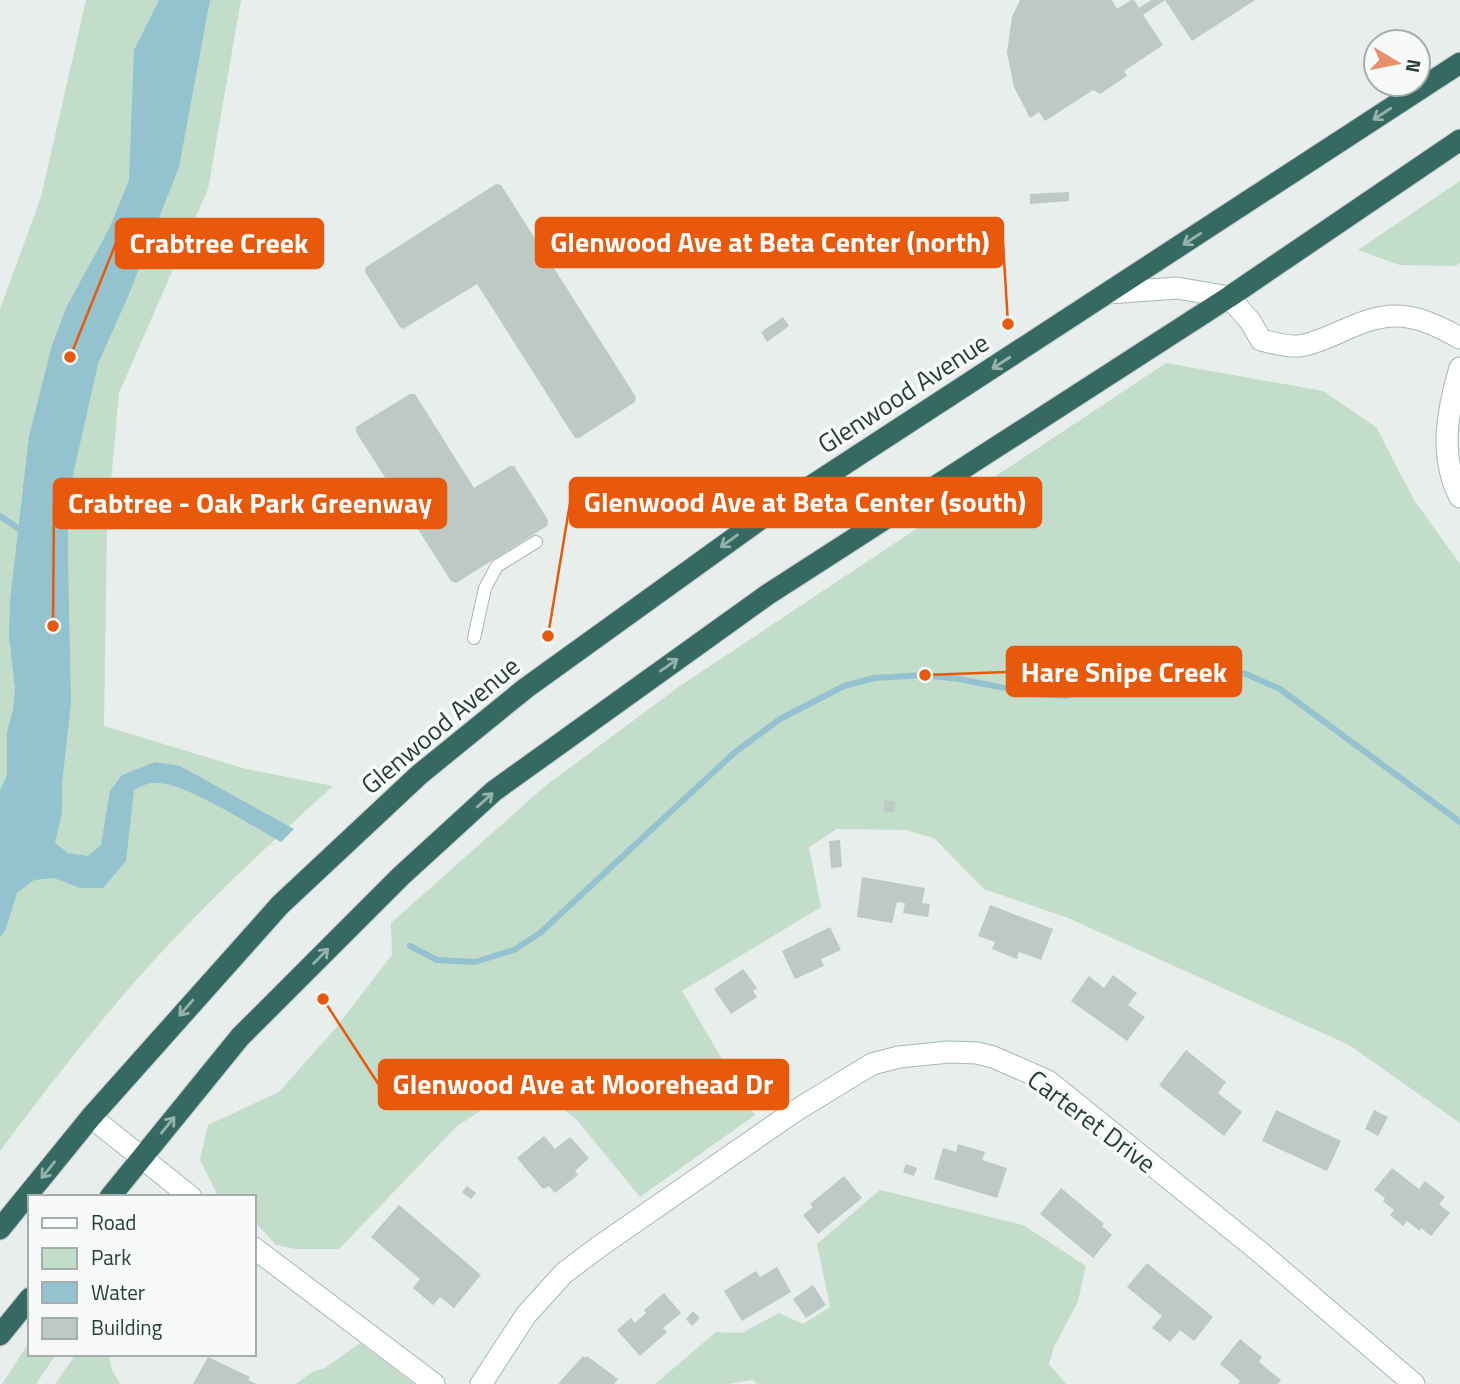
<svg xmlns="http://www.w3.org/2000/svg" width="1460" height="1384" font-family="'Titillium Web',sans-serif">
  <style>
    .green { fill: #c2ddca }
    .water { fill: #94c2ce }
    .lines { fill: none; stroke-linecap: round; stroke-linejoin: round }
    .stream { stroke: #94c2ce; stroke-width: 6 }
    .building { fill: #bcc9c4 }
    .lane-casing { stroke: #aab6b2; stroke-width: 14 }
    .street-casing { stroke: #aab6b2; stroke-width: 23 }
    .secondary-casing { stroke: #a6b9b3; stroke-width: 23 }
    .highway-casing { stroke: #c3c9c8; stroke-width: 23 }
    .lane { stroke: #fff; stroke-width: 12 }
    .street { stroke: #fff; stroke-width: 21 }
    .secondary { stroke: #fff; stroke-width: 21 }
    .highway { stroke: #356961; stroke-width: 21 }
    .oneway { stroke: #96b2ad }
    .labels { text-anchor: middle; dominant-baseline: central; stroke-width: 7; stroke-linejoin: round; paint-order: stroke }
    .street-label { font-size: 26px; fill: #273f3a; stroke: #f7faf9 }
    .leader { fill: none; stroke: #e8590c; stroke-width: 2.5 }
    .callout-dot { fill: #e8590c; stroke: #f7faf9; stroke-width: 2.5 }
    .callout { fill: #e8590c; stroke: #e8590c; stroke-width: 2.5 }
    .callout-label { font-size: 28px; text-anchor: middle; font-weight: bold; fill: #fff }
  </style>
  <rect width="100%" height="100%" fill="#e7eeeb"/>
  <g class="green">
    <path d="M86,0H241L208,189L119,393L107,526L104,726L246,769L333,786C278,836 223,887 172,941C111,1005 53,1080 0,1151V309L41,197Z"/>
    <polygon points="1460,181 1460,263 1455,266 1400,265 1358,250"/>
    <polygon points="1166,363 1323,391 1376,427 1414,500 1460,564 1460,1123 1349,1045 1068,918 984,889 934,838 905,830 837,829 809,847 821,907 682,991 755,1115 640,1197 577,1120 553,1100 525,1092 491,1104 457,1126 339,1249 296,1249 276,1245 254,1221 254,1197 220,1197 217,1194 200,1160 208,1125 279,1092 335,1029 392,955 391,923 544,787 680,686"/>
    <polygon points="880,1190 1023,1225 1086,1266 1078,1301 1054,1347 1049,1364 1066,1384 757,1384 753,1380 728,1384 655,1384 716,1332 742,1333 779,1313 803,1324 830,1307 817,1244"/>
    <polygon points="30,1341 30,1354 56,1354 36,1384 2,1384"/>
    <polygon points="360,1343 414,1384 296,1384 312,1372 325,1368"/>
    <polygon points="76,1354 108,1354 112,1370 120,1384 55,1384"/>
  </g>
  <path class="water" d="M159,0H210L179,167L129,294L98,364L74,470L68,518V563L71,703L62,784V813L55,843L68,853L88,856L101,845L110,791L122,775L155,762L180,766L294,829L281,842C254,827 187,784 159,783C149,782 143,785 134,790L126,861L103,888H80L54,878L34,880L17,893L5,931L0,937V791L7,775V732L13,710L15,689L9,636L10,601L29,436L52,345L67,306L109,229L129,180L134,50Z"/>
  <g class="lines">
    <g class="stream">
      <polyline points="0,516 25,533"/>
      <polyline points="410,946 437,960 475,962 514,950 540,933 734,753 780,719 844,686 874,678 925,675 959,679 1034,694 1066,696 1180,668 1220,669 1246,674 1280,689 1460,822"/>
    </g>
  </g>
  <g class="building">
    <polygon points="1020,0 1112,0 1117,9 1131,0 1134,0 1139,8 1151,0 1165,0 1143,15 1163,45 1124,71 1127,76 1100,94 1093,90 1045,121 1039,112 1030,118 1014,87 1007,52 1012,17"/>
    <polygon points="1165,0 1255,0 1192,41"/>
    <polygon points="496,184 501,185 636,397 635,402 579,438 575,438 477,284 403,329 400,327 365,272 366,267"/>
    <polygon points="1069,192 1069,201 1030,204 1030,194"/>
    <polygon points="783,317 789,326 767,342 761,332"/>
    <polygon points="410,394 415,394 474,488 510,466 514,466 548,520 547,526 456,583 451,581 356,432 356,427"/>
    <polygon points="885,800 896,802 894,813 883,811"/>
    <polygon points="840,840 842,867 831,868 829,841"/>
    <polygon points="862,877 925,888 922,903 930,904 928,917 903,913 905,903 897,902 892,923 857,917"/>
    <polygon points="990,905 1053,929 1041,960 1019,952 1017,959 992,949 995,942 978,936"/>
    <polygon points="830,927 841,950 821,959 824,966 795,979 782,951"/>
    <polygon points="743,969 757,988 753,991 757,997 731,1014 714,989"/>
    <polygon points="1113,975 1137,993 1128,1005 1145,1017 1127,1041 1071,1001 1089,976 1104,988"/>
    <polygon points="1186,1050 1226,1082 1218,1093 1242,1112 1224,1136 1159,1085"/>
    <polygon points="1276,1110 1341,1141 1327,1171 1262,1141"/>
    <polygon points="1374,1110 1388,1117 1378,1136 1365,1129"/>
    <polygon points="544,1136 555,1149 570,1137 589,1158 575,1171 578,1175 555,1193 549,1186 543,1189 517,1158"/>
    <polygon points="958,1144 985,1152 982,1160 1007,1168 997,1198 934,1179 943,1148 956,1152"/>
    <polygon points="906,1164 917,1168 914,1176 903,1172"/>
    <polygon points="1392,1168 1419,1189 1425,1181 1445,1197 1439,1204 1450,1213 1431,1236 1421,1228 1420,1231 1407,1221 1403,1226 1390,1215 1394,1210 1383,1201 1385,1198 1374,1190"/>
    <polygon points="844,1176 862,1198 818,1234 803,1215 813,1207 810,1204"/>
    <polygon points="467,1186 476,1193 471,1199 462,1192"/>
    <polygon points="1061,1188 1104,1224 1102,1226 1112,1235 1093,1258 1040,1214"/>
    <polygon points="399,1205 481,1275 454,1308 440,1297 433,1305 413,1288 420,1279 371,1237"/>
    <polygon points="1147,1263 1213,1317 1194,1341 1180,1330 1170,1342 1152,1328 1162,1316 1127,1287"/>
    <polygon points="777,1267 791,1292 742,1321 724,1291 756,1271 760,1277"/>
    <polygon points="813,1285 826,1305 806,1318 793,1299"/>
    <polygon points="664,1293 681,1313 663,1328 667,1332 640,1356 617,1330 631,1318 635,1323 646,1313 644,1310"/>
    <polygon points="693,1311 700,1318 692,1326 686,1319"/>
    <polygon points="1240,1339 1262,1357 1259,1362 1281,1380 1278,1384 1238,1384 1240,1381 1220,1364"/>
    <polygon points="583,1356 585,1358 587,1356 618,1379 614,1384 558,1384"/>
    <polygon points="208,1357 250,1377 248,1380 256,1384 193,1384"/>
  </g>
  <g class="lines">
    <defs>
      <polyline id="lane" points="474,638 485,588 497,566 536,542"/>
      <g id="street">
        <path d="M1108,293L1177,288L1229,297L1250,321L1261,340C1274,343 1286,347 1299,346C1328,342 1360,317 1393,316C1417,315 1440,327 1460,338"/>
        <path d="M1460,368C1447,411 1439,457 1460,497"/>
      </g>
      <g id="secondary">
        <polyline points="91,1117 191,1197"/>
        <polyline points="254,1248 434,1384"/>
        <polyline points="481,1384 526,1315 564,1273 600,1246 795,1111 872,1064 899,1057 949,1052 977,1053 993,1057 1048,1081 1260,1252 1414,1384"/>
      </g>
      <g id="highway">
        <polyline points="110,1197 240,1037 401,876 494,791 767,595 1229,297 1460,140"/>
        <polyline points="0,1229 91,1117 280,905 420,774 526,688 762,518 1460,63"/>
        <polyline points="0,1335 30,1298"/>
      </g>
    </defs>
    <use href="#lane" class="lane-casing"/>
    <use href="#street" class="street-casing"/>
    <use href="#secondary" class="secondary-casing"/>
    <use href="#highway" class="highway-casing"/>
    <use href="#lane" class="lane"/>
    <use href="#street" class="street"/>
    <use href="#secondary" class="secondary"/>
    <use href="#highway" class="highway"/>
  </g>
  <defs><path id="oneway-shaft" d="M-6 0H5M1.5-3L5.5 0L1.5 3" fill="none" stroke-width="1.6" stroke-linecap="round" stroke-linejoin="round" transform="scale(1.75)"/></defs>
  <g class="oneway">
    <use href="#oneway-shaft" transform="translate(1382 114) rotate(147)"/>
    <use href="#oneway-shaft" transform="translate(1192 239) rotate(147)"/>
    <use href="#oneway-shaft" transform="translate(1001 363) rotate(147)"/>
    <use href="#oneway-shaft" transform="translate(729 541) rotate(144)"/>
    <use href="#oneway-shaft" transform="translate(669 665) rotate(-35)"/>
    <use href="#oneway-shaft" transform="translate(485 800) rotate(-42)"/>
    <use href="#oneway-shaft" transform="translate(321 956) rotate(-45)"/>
    <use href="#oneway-shaft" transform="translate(186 1008) rotate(131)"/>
    <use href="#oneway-shaft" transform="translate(168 1125) rotate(-51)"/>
    <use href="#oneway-shaft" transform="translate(48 1170) rotate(129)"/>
  </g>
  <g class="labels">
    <g class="street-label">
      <text transform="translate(903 393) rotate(-33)">Glenwood Avenue</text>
      <text transform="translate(440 725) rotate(-40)">Glenwood Avenue</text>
      <text transform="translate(1092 1121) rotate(37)">Carteret Drive</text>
    </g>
  </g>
  <path class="leader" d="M1008 324L1003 243M70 357L116 243M548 636L570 503M53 626L54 504M925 675L1007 672M323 999L379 1085"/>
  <g class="callout-dot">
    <circle cx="1008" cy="324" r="7"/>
    <circle cx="70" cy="357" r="7"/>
    <circle cx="548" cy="636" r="7"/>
    <circle cx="53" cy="626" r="7"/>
    <circle cx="925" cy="675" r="7"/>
    <circle cx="323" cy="999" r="7"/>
  </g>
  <g class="callout">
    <rect x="536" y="218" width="467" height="49" rx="7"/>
    <rect x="116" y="219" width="207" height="49" rx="7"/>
    <rect x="570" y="478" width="471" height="49" rx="7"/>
    <rect x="54" y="479" width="392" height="49" rx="7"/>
    <rect x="1007" y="647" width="234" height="49" rx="7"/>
    <rect x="379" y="1060" width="409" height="49" rx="7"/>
  </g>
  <g class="callout-label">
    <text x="770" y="252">Glenwood Ave at Beta Center (north)</text>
    <text x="219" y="253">Crabtree Creek</text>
    <text x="805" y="512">Glenwood Ave at Beta Center (south)</text>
    <text x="250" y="513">Crabtree - Oak Park Greenway</text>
    <text x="1124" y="682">Hare Snipe Creek</text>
    <text x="583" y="1094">Glenwood Ave at Moorehead Dr</text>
  </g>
  <rect x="28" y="1195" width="228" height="161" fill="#f7faf9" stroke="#a4afad" stroke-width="2"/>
  <rect x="42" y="1218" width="35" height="10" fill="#ffffff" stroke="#a4afad" stroke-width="2"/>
  <text x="91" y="1230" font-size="21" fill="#273f3a">Road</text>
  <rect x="42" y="1248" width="35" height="21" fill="#c2ddca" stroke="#a4afad" stroke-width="2"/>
  <text x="91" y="1265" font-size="21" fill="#273f3a">Park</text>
  <rect x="42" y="1282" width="35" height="21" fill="#94c2ce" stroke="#a4afad" stroke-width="2"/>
  <text x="91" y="1300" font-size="21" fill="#273f3a">Water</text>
  <rect x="42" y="1318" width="35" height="21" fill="#bcc9c4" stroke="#a4afad" stroke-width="2"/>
  <text x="91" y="1335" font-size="21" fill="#273f3a">Building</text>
  <g transform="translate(1397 63) rotate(100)"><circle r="33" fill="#f7faf9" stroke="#a4afad" stroke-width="2"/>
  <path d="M0-5L12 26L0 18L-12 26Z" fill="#e7906c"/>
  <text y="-10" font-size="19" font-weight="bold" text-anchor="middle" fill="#273f3a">N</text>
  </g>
</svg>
